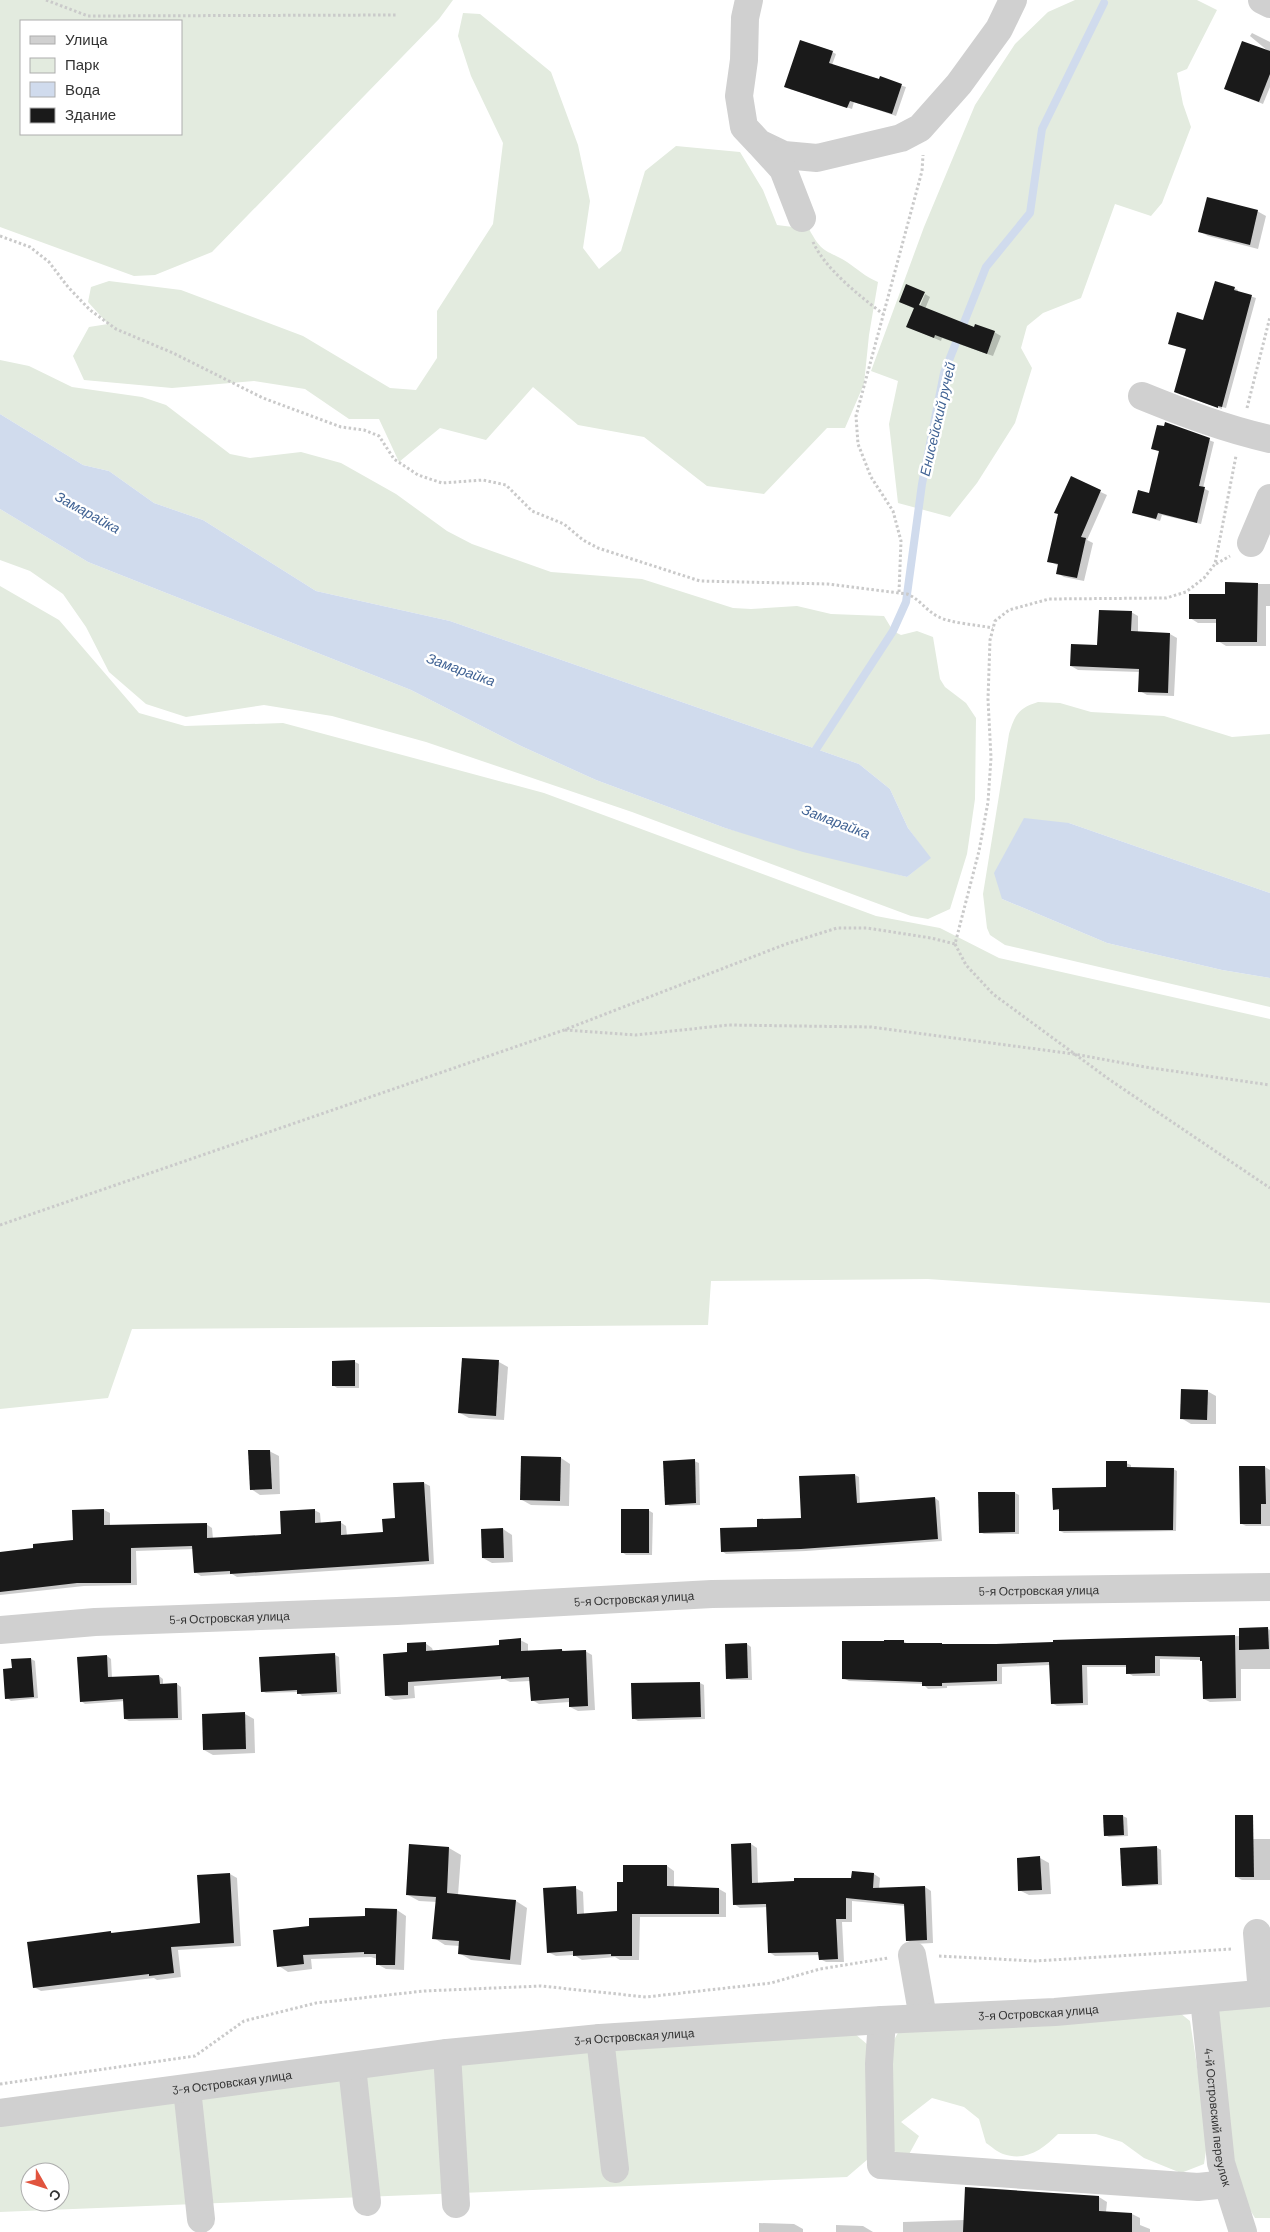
<svg xmlns="http://www.w3.org/2000/svg" width="1270" height="2232" font-family="Barlow,sans-serif">
  <style>
    .green { fill: #e3ebdf; fill-rule: evenodd }
    .water { fill: #d0dbed }
    .shadow { fill: #0003 }
    .lines { fill: none; stroke-linecap: round; stroke-linejoin: round }
    .stream { stroke: #d0dbed; stroke-width: 8 }
    .building { fill: #1a1a1a }
    .path { stroke: #cacaca; stroke-width: 3; stroke-dasharray: 2.5 2.5; stroke-linecap: butt }
    .minor { stroke: #d0d0d0; stroke-width: 28 }
    .labels { text-anchor: middle; dominant-baseline: central; stroke-width: 5; stroke-linejoin: round; paint-order: stroke }
    .street-label { font-size: 12px; fill: #333; stroke: #fff }
    .water-label { font-size: 14px; font-style: italic; fill: #416394; stroke: #fff }
  </style>
  <rect width="100%" height="100%" fill="#fff"/>
  <g class="green">
    <path d="M0,0H453L439,19L212,252L155,275L134,276L0,227ZM21,21H181V134H21Z"/>
    <polygon points="1075,0 1197,0 1217,10 1187,69 1177,73 1183,104 1191,127 1162,203 1151,216 1115,204 1081,298 1043,313 1027,326 1021,348 1032,368 1015,423 977,483 950,517 898,503 889,424 898,381 871,371 924,227 975,105 1015,44 1048,12"/>
    <path d="M463,13L480,14L551,72L578,145L590,201L583,248L599,269L621,251L645,171L676,146L740,152L763,190L777,225L809,229C823,255 826,249 847,262C859,270 864,276 878,282L869,335L864,384L845,428H827L764,494L707,486L644,437L578,425L533,387L486,440L440,428L399,462L379,419H349L305,389L254,381L172,388L84,380L73,356L89,327L108,324L88,302L91,287L109,281L181,290L303,336L390,388L416,390L437,358V311L493,224L503,143L471,76L458,36Z"/>
    <polygon points="0,360 29,366 72,387 142,397 166,405 230,454 250,458 301,452 341,463 396,494 447,531 472,544 551,572 642,579 733,608 751,609 797,606 831,614 884,616 893,631 901,635 917,631 933,637 940,679 945,687 966,703 976,718 975,799 967,854 950,909 928,919 911,916 632,812 426,742 332,716 264,705 186,717 146,704 109,672 86,627 63,594 30,571 0,560 0,509 88,562 411,690 521,746 596,780 725,828 907,877 930,858 908,828 890,789 859,764 450,621 316,591 203,520 154,503 109,471 83,465 0,414"/>
    <polygon points="0,586 59,620 139,713 185,726 283,723 544,793 876,916 940,928 999,958 1270,1019 1270,1303 928,1279 711,1281 708,1325 132,1329 108,1398 0,1409"/>
    <path d="M1038,702L1060,703L1091,712L1164,716L1232,737L1270,734V893L1069,823L1002,899L1107,943L1222,970L1270,978V1007L1005,945L990,935L987,928L983,894L1009,734C1015,714 1019,708 1038,702Z"/>
    <polygon points="1270,2002 1270,2218 1255,2218 1241,2195 1229,2142 1217,2012 1242,2003"/>
    <path d="M1175,2009L1190,2021L1208,2137L1204,2164L1181,2173L1144,2158L1122,2142L1096,2134H1058C1043,2149 1026,2162 1003,2154C997,2152 991,2146 986,2143L979,2119L964,2107L932,2098L901,2122L919,2136L907,2158L890,2149L888,2051L900,2029Z"/>
    <path d="M854,2033L868,2045V2159L847,2177L0,2212V2121L566,2052ZM30,2172H60V2202H30Z"/>
  </g>
  <g class="water">
    <polygon points="0,414 83,465 109,471 154,503 203,520 316,591 450,621 859,764 890,789 908,828 931,858 907,877 803,852 725,828 596,780 521,746 411,690 88,562 0,509"/>
    <polygon points="1024,818 1069,823 1270,893 1270,978 1222,970 1107,943 1002,899 994,873"/>
  </g>
  <g class="shadow">
    <polygon points="1252,33 1270,42 1270,87 1263,104 1230,91 1268,51 1250,36"/>
    <polygon points="832,52 836,54 832,65 906,87 896,116 854,102 852,109 790,89"/>
    <polygon points="1257,211 1266,216 1258,249 1208,236 1199,231"/>
    <polygon points="907,286 916,310 918,311 925,294 930,297 925,309 975,328 994,332 1001,336 993,356 942,338 941,341 908,327 915,309 900,302"/>
    <polygon points="1234,288 1238,290 1238,292 1256,298 1226,408 1222,407 1222,409 1179,394 1187,350 1170,343 1204,321"/>
    <polygon points="1166,424 1214,442 1203,488 1209,491 1201,524 1162,515 1160,521 1134,513 1150,494 1160,452 1153,449"/>
    <polygon points="1071,478 1107,495 1087,540 1093,543 1084,581 1064,577 1057,573 1059,566 1049,561"/>
    <polygon points="1226,584 1270,584 1270,606 1266,606 1266,646 1226,646 1218,641 1218,623 1198,623 1190,618 1226,595"/>
    <polygon points="1131,612 1138,616 1138,633 1170,634 1177,638 1174,696 1147,695 1140,691 1140,672 1078,670 1071,666 1098,647"/>
    <polygon points="355,1362 359,1364 359,1388 337,1388 333,1385"/>
    <polygon points="499,1362 508,1367 504,1420 469,1418 460,1413"/>
    <polygon points="1207,1391 1216,1396 1216,1424 1191,1424 1181,1418"/>
    <polygon points="269,1451 279,1456 280,1494 260,1495 251,1489"/>
    <polygon points="561,1458 570,1464 569,1506 531,1505 522,1500"/>
    <polygon points="694,1461 699,1463 700,1505 670,1506 666,1504"/>
    <polygon points="1126,1463 1131,1465 1131,1469 1173,1469 1177,1471 1176,1531 1064,1533 1060,1531 1060,1511 1054,1509 1107,1488"/>
    <polygon points="1265,1467 1270,1470 1270,1526 1246,1526 1242,1524"/>
    <polygon points="855,1475 859,1477 860,1504 935,1498 939,1501 942,1541 806,1551 726,1554 722,1551 759,1528 802,1519"/>
    <polygon points="424,1483 430,1486 434,1564 237,1577 232,1574 201,1576 195,1572 194,1549 136,1551 137,1585 84,1586 0,1595 0,1553 34,1549 74,1541 104,1510 110,1513 110,1526 206,1524 212,1528 213,1539 282,1535 314,1510 320,1513 321,1524 340,1522 346,1526 347,1536 384,1533 396,1520 394,1484"/>
    <polygon points="1015,1493 1019,1495 1019,1534 984,1534 980,1532"/>
    <polygon points="648,1510 653,1513 652,1555 626,1555 622,1552"/>
    <polygon points="503,1529 512,1535 513,1562 492,1563 483,1558"/>
    <polygon points="1268,1629 1270,1630 1270,1669 1241,1669 1241,1701 1210,1702 1204,1699 1203,1661 1201,1660 1160,1659 1160,1676 1133,1676 1128,1673 1128,1667 1087,1667 1088,1705 1057,1706 1052,1703 1050,1665 1002,1667 1002,1684 947,1686 947,1688 928,1689 923,1684 849,1681 843,1678 903,1641 908,1644 945,1646 1055,1643 1054,1641 1240,1636"/>
    <polygon points="520,1640 528,1644 528,1652 562,1650 566,1652 585,1651 592,1655 595,1710 578,1711 570,1707 570,1702 539,1704 532,1700 530,1681 510,1682 504,1679 414,1686 415,1698 394,1700 387,1696 409,1653 425,1643 432,1648 433,1651 501,1647"/>
    <polygon points="747,1644 751,1647 752,1680 731,1680 727,1678"/>
    <polygon points="335,1655 339,1657 341,1694 302,1696 298,1692 266,1693 262,1691"/>
    <polygon points="107,1656 111,1659 112,1678 159,1676 163,1679 163,1685 177,1684 181,1687 182,1720 129,1721 125,1719 125,1701 85,1704 81,1701"/>
    <polygon points="31,1659 35,1661 38,1698 11,1701 7,1698 13,1669 12,1660"/>
    <polygon points="700,1683 704,1685 705,1719 638,1721 633,1718"/>
    <polygon points="245,1714 254,1719 255,1753 213,1755 204,1750"/>
    <polygon points="1123,1816 1127,1818 1128,1836 1109,1837 1105,1835 1104,1817"/>
    <polygon points="1236,1839 1270,1839 1270,1880 1242,1880 1236,1877"/>
    <polygon points="751,1844 757,1848 758,1884 852,1880 853,1872 874,1874 880,1878 879,1889 925,1887 931,1891 933,1943 913,1944 907,1940 906,1906 852,1901 852,1922 842,1922 844,1962 826,1962 820,1959 820,1955 775,1956 769,1952 768,1907 740,1908 734,1904"/>
    <polygon points="410,1846 449,1848 461,1855 458,1895 516,1901 527,1908 521,1965 471,1960 459,1953 460,1946 445,1945 434,1938 437,1902 419,1901 408,1895"/>
    <polygon points="1156,1847 1161,1850 1162,1885 1127,1887 1123,1885"/>
    <polygon points="1040,1858 1049,1863 1051,1894 1029,1895 1019,1890"/>
    <polygon points="667,1866 674,1871 674,1887 719,1889 726,1893 726,1917 640,1917 639,1960 620,1960 615,1957 582,1960 574,1955 556,1956 548,1952 575,1888 583,1892 584,1915 618,1912 625,1883"/>
    <polygon points="230,1874 237,1878 241,1946 178,1950 181,1977 157,1980 154,1978 41,1991 34,1987 111,1932 114,1934 202,1924"/>
    <polygon points="397,1910 406,1916 404,1970 386,1969 377,1964 377,1959 371,1957 311,1959 312,1969 288,1972 279,1966 366,1917"/>
    <polygon points="966,2189 1099,2197 1107,2202 1106,2212 1132,2214 1140,2218 1140,2225 1150,2229 1150,2232 903,2232 903,2222 964,2220"/>
    <polygon points="759,2223 794,2224 803,2229 803,2232 759,2232"/>
    <polygon points="836,2225 863,2226 873,2232 836,2232"/>
  </g>
  <g class="lines">
    <polyline class="stream" points="811,757 893,631 906,602 922,484 944,373 986,267 1030,213 1042,129 1104,3"/>
  </g>
  <g class="building">
    <polygon points="800,40 833,51 829,63 879,79 880,76 902,84 892,114 850,101 847,108 784,87"/>
    <polygon points="1242,41 1270,51 1270,74 1259,102 1224,89"/>
    <polygon points="1207,197 1258,210 1250,245 1198,232"/>
    <polygon points="1215,281 1235,287 1234,290 1252,295 1222,407 1218,406 1218,408 1174,392 1186,349 1168,344 1177,312 1203,320"/>
    <polygon points="906,284 925,292 919,305 974,327 975,324 995,331 987,354 935,335 934,338 906,327 914,308 899,302"/>
    <polygon points="1165,422 1210,438 1199,486 1205,487 1197,523 1158,513 1156,519 1132,513 1138,490 1149,493 1159,451 1151,449 1157,425 1164,426"/>
    <polygon points="1071,476 1101,490 1081,537 1086,538 1077,578 1056,574 1058,564 1047,562 1058,514 1054,513"/>
    <polygon points="1225,582 1258,583 1257,642 1216,642 1216,619 1189,619 1189,594 1225,594"/>
    <polygon points="1099,610 1132,611 1131,631 1170,633 1168,693 1138,692 1139,669 1070,666 1071,644 1097,645"/>
    <polygon points="462,1358 499,1360 496,1416 458,1413"/>
    <polygon points="355,1360 355,1386 332,1386 332,1361"/>
    <polygon points="1181,1389 1208,1390 1207,1420 1180,1419"/>
    <polygon points="248,1450 270,1450 272,1489 250,1490"/>
    <polygon points="521,1456 561,1457 560,1501 520,1500"/>
    <polygon points="695,1459 696,1503 665,1505 663,1461"/>
    <polygon points="1106,1461 1127,1461 1127,1467 1174,1468 1173,1530 1059,1531 1059,1509 1053,1510 1052,1488 1106,1487"/>
    <polygon points="1239,1466 1265,1466 1266,1504 1261,1504 1261,1524 1240,1524"/>
    <polygon points="855,1474 857,1503 935,1497 938,1539 801,1549 721,1552 720,1528 757,1527 757,1519 801,1518 799,1476"/>
    <polygon points="424,1482 429,1561 230,1574 230,1571 194,1573 192,1546 131,1548 131,1583 77,1583 0,1592 0,1552 33,1548 33,1544 73,1540 72,1510 104,1509 104,1525 207,1523 207,1538 281,1534 280,1511 315,1509 315,1523 341,1521 341,1535 383,1532 382,1519 395,1518 393,1483"/>
    <polygon points="978,1492 1015,1492 1015,1532 979,1533"/>
    <rect x="621" y="1509" width="28" height="44"/>
    <polygon points="503,1528 504,1558 482,1558 481,1529"/>
    <polygon points="1268,1627 1269,1649 1239,1650 1239,1628"/>
    <polygon points="1235,1635 1236,1698 1203,1699 1202,1661 1200,1661 1200,1657 1155,1656 1155,1673 1126,1674 1126,1665 1082,1665 1083,1703 1051,1704 1049,1662 997,1664 997,1681 942,1683 942,1686 922,1686 922,1682 842,1679 842,1641 884,1641 884,1640 904,1640 904,1643 942,1643 942,1644 996,1644 1053,1642 1053,1640"/>
    <polygon points="521,1638 521,1651 562,1649 562,1651 586,1650 588,1706 569,1707 569,1698 531,1701 529,1677 501,1679 501,1676 408,1682 408,1695 385,1696 383,1654 407,1652 407,1643 426,1642 426,1651 499,1645 499,1640"/>
    <polygon points="747,1643 748,1678 726,1679 725,1644"/>
    <polygon points="335,1653 337,1692 297,1694 297,1690 261,1692 259,1657"/>
    <polygon points="107,1655 108,1677 159,1675 160,1684 177,1683 178,1718 124,1719 123,1699 80,1702 77,1657"/>
    <polygon points="31,1658 34,1697 5,1699 3,1669 12,1668 11,1659"/>
    <polygon points="700,1682 701,1717 632,1719 631,1683"/>
    <polygon points="245,1712 246,1749 203,1750 202,1714"/>
    <polygon points="1103,1815 1123,1815 1124,1835 1104,1836"/>
    <polygon points="1235,1815 1253,1815 1254,1877 1235,1877"/>
    <polygon points="751,1843 752,1883 794,1881 794,1878 851,1878 852,1871 874,1873 873,1888 925,1886 927,1940 906,1941 904,1904 846,1898 846,1919 836,1919 838,1959 819,1960 818,1952 768,1953 766,1904 733,1905 731,1844"/>
    <polygon points="409,1844 449,1847 447,1893 516,1900 510,1960 458,1954 459,1941 432,1939 436,1897 406,1895"/>
    <polygon points="1157,1846 1158,1884 1122,1886 1120,1848"/>
    <polygon points="1040,1856 1042,1890 1018,1891 1017,1858"/>
    <polygon points="623,1865 667,1865 667,1886 719,1888 719,1914 632,1914 632,1956 611,1956 611,1954 573,1956 573,1951 547,1953 543,1888 576,1886 577,1914 617,1911 617,1882 623,1882"/>
    <polygon points="230,1873 234,1943 171,1947 174,1973 149,1976 149,1974 33,1988 27,1942 111,1931 111,1933 200,1923 197,1875"/>
    <polygon points="365,1908 397,1909 395,1965 376,1965 376,1954 364,1954 364,1952 303,1955 304,1964 277,1967 273,1930 309,1926 309,1918 365,1916"/>
    <polygon points="965,2187 1099,2196 1099,2211 1132,2213 1132,2232 963,2232"/>
  </g>
  <g class="lines">
    <g class="path">
      <polyline points="46,0 88,16 397,15"/>
      <path d="M0,236L30,247L49,262L68,287L90,310L116,329L173,353L263,398L341,427L364,430L379,436L394,459L418,475L442,483L483,480L506,485L532,511L564,524L583,540L598,548L700,581L828,584L907,594C920,599 926,611 939,617C950,623 978,625 993,628"/>
      <path d="M813,242C825,269 860,296 883,314"/>
      <polyline points="1247,408 1270,317"/>
      <polyline points="1216,564 1230,556"/>
      <polyline points="899,592 901,541 893,511 871,477 858,444 856,416 922,171 923,155"/>
      <polyline points="955,944 966,965 993,994 1110,1080 1270,1188"/>
      <polyline points="565,1030 636,1035 728,1025 871,1027 1074,1054 1145,1067 1270,1085"/>
      <polyline points="0,1225 564,1030 786,944 837,928 867,928 931,938 955,944 979,851 988,802 991,758 988,699 990,640 995,621 1009,610 1049,599 1166,598 1186,592 1204,578 1215,564 1236,456"/>
      <polyline points="939,1956 1035,1961 1232,1949"/>
      <polyline points="0,2084 195,2056 244,2021 316,2003 424,1991 541,1986 646,1997 771,1983 820,1969 888,1958"/>
    </g>
    <g class="minor">
      <polyline points="749,0 745,18 744,60 739,96 744,127 759,143 784,155 817,158 901,138 920,128 959,84 999,29 1013,0"/>
      <polyline points="1262,0 1270,4"/>
      <polyline points="762,146 783,169 802,218"/>
      <path d="M1142,396C1184,413 1225,429 1270,439"/>
      <polyline points="1251,543 1270,498"/>
      <path id="s1" d="M0,1630L95,1622L397,1611L712,1594L1270,1587"/>
      <polyline points="1257,1933 1262,1993"/>
      <polyline points="912,1955 923,2018"/>
      <path id="s2" d="M1204,1999L1221,2163L1243,2232"/>
      <polyline points="882,2020 879,2064 881,2165 1198,2187 1227,2184"/>
      <polyline points="600,2038 615,2169"/>
      <polyline points="447,2053 456,2204"/>
      <polyline points="352,2067 367,2202"/>
      <polyline points="187,2089 201,2219"/>
      <path id="s3" d="M0,2113L447,2053L600,2038L882,2020L1055,2012L1270,1993"/>
    </g>
  </g>
  <g class="labels">
    <g class="street-label">
      <text stroke="none"><textPath href="#s1" startOffset="1040">5-я Островская улица</textPath></text>
      <text stroke="none"><textPath href="#s1" startOffset="635">5-я Островская улица</textPath></text>
      <text stroke="none"><textPath href="#s1" startOffset="230">5-я Островская улица</textPath></text>
      <text stroke="none"><textPath href="#s3" startOffset="1044">3-я Островская улица</textPath></text>
      <text stroke="none"><textPath href="#s3" startOffset="639">3-я Островская улица</textPath></text>
      <text stroke="none"><textPath href="#s3" startOffset="234">3-я Островская улица</textPath></text>
      <text stroke="none"><textPath href="#s2" startOffset="119">4-й Островский переулок</textPath></text>
    </g>
    <g class="water-label">
      <text transform="translate(937 419) rotate(-77)">Енисейский ручей</text>
      <text transform="translate(88 512) rotate(29)">Замарайка</text>
      <text transform="translate(461 669) rotate(20)">Замарайка</text>
      <text transform="translate(836 821) rotate(21)">Замарайка</text>
    </g>
  </g>
  <rect x="20" y="20" width="162" height="115" fill="#ffffff" stroke="#adadad"/>
  <rect x="30" y="36" width="25" height="8" fill="#d0d0d0" stroke="#adadad"/>
  <text x="65" y="45" font-size="15" fill="#333333">Улица</text>
  <rect x="30" y="58" width="25" height="15" fill="#e3ebdf" stroke="#adadad"/>
  <text x="65" y="70" font-size="15" fill="#333333">Парк</text>
  <rect x="30" y="82" width="25" height="15" fill="#d0dbed" stroke="#adadad"/>
  <text x="65" y="95" font-size="15" fill="#333333">Вода</text>
  <rect x="30" y="108" width="25" height="15" fill="#1a1a1a" stroke="#adadad"/>
  <text x="65" y="120" font-size="15" fill="#333333">Здание</text>
  <g transform="translate(45 2187) rotate(129)"><circle r="24" fill="#ffffff" stroke="#adadad"/>
  <path d="M0-4L9 19L0 12L-9 19Z" fill="#e1543e"/>
  <text y="-8" font-size="14" font-weight="bold" text-anchor="middle" fill="#333333">С</text>
  </g>
</svg>
